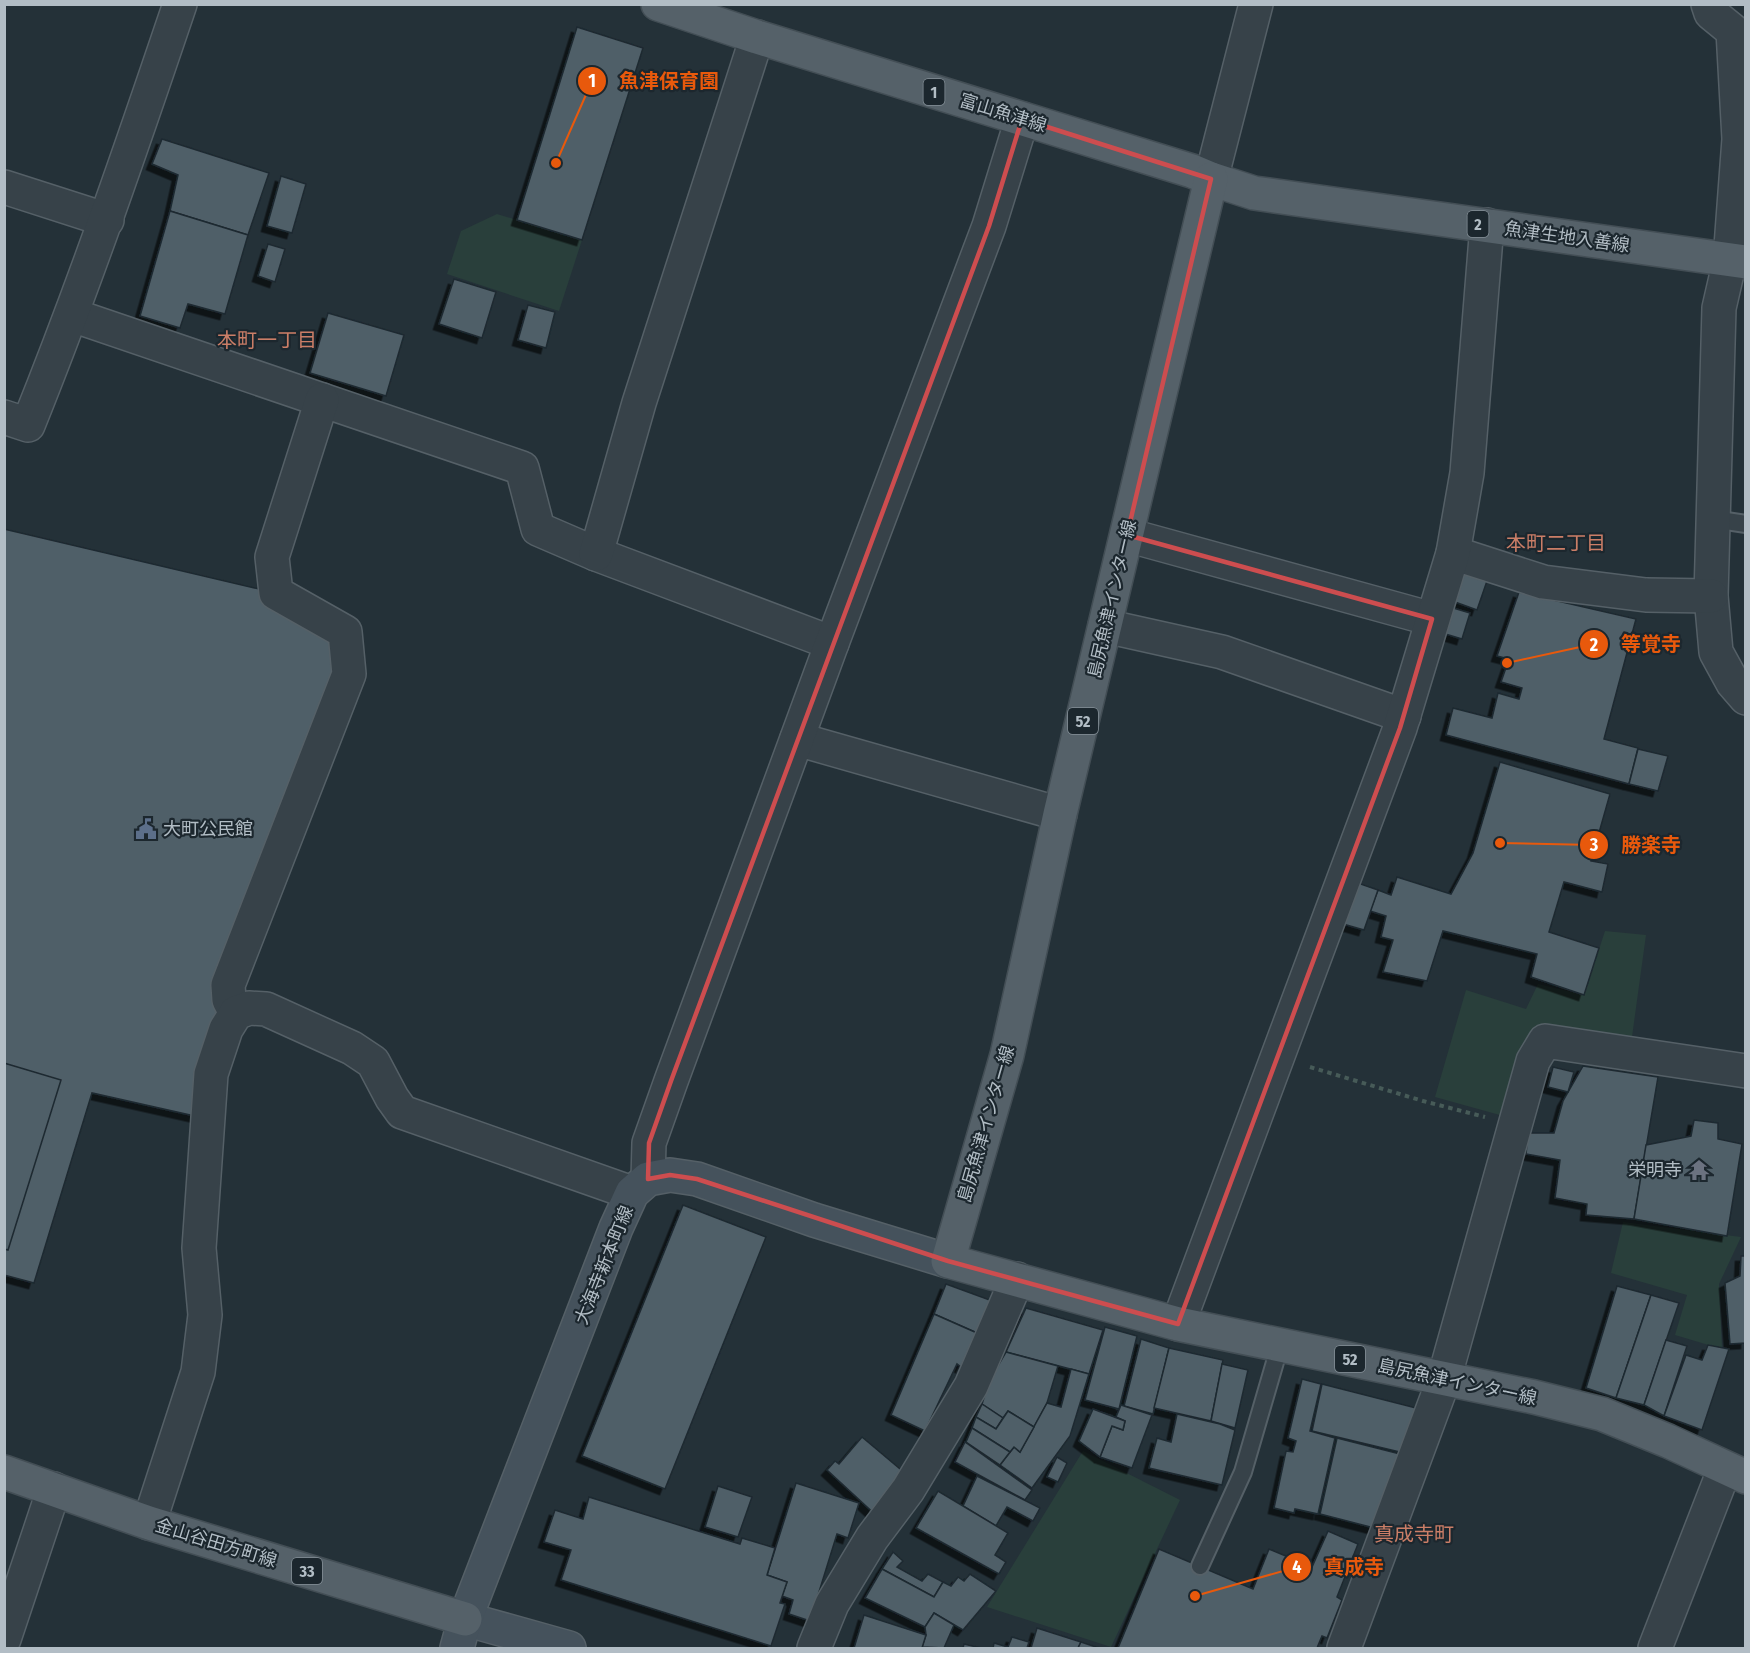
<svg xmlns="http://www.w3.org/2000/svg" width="1750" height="1653" font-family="'Fira Sans Condensed','Noto Sans JP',sans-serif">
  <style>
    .green { fill: #293f3b }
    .building { fill: #4f5e67; stroke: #1e2930; stroke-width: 1.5; filter: url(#shadow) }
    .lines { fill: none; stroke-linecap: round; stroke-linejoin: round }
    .lane-casing { stroke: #556067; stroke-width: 20 }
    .street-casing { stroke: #556067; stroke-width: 36 }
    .secondary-casing { stroke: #556067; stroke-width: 36 }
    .primary-casing { stroke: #434e55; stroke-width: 36 }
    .path { stroke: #475b58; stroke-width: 4; stroke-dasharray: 4.5 4.5; stroke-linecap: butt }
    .lane { stroke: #374249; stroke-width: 16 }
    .street { stroke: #374249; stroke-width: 33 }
    .secondary { stroke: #45525c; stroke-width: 33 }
    .primary { stroke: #556169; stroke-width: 33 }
    .marked { fill: none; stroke: #cd4d4f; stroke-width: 4.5; stroke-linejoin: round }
    .labels { text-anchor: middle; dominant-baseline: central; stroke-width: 4.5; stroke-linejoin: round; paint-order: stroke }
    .shield { fill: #1c272e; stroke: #859098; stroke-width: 1.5 }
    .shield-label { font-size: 16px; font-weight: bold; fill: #b2bdc5 }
    .street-label { font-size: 18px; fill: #b2bdc5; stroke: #1c272e }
    .poi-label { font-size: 18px; fill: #b2bdc5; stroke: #1c272e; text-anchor: start }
    .neighbourhood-label { font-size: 20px; fill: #cb7e67; stroke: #1c272e }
    .leader { fill: none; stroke: #e8590c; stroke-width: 2 }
    .callout-dot { fill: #e8590c; stroke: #1c272e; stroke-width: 2 }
    .mark-label { font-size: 18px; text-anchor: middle; font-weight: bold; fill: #fff }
    .callout-label { font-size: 20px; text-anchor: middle; font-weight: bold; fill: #e8590c; stroke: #1c272e; stroke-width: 4.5; stroke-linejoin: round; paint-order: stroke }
  </style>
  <defs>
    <filter id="shadow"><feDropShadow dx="-5.5" dy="5.5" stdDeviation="0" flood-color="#0009"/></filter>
  </defs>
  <rect width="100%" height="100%" fill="#243138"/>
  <g class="green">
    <polygon points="497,214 582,240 559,311 447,274 461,231"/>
    <polygon points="1605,931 1646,935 1632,1037 1536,1027 1507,1117 1435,1097 1466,990 1526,1009 1538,984 1584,995"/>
    <polygon points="1623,1222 1741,1237 1719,1284 1722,1349 1675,1335 1687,1295 1611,1273"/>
    <polygon points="1083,1451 1180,1500 1111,1647 987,1607"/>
  </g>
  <g class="building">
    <polygon points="577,27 643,48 582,240 517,220"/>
    <polygon points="162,139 269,173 248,235 170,211 178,175 152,164"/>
    <polygon points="281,176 306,184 292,233 267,226"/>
    <polygon points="170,211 248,235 225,314 188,304 180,328 140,316"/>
    <polygon points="268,244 285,249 275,282 258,276"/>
    <polygon points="454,279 496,292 482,338 439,324"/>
    <polygon points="528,305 555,312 546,348 518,340"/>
    <polygon points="328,313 404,335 386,396 310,373"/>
    <polygon points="4,529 276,593 345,632 349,674 228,985 208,1119 92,1093 34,1283 4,1275"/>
    <polygon points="1464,573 1487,581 1477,610 1455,602"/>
    <polygon points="1519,592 1636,619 1604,739 1638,748 1629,784 1446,735 1453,708 1492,718 1498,693 1519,699 1522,688 1501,682 1509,659 1497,656"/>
    <polygon points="1450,607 1470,613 1462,639 1442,633"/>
    <polygon points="1638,749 1668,756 1658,791 1629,784"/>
    <polygon points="1500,762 1610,794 1591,861 1608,864 1602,892 1564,882 1549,932 1599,948 1584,995 1531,977 1537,954 1443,931 1427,981 1383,972 1393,940 1381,937 1386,916 1370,911 1378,890 1391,895 1397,877 1451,894 1473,853"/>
    <polygon points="1358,883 1378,890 1364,930 1343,924"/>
    <polygon points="4,1063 61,1080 8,1250 4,1249"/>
    <polygon points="1583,1066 1658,1077 1634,1219 1586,1215 1587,1204 1555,1198 1560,1160 1526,1154 1528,1133 1554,1133 1563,1101"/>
    <polygon points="1553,1067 1574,1072 1568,1092 1548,1087"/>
    <polygon points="1694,1120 1718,1123 1718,1139 1742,1144 1727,1236 1634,1219 1646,1145 1691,1136"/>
    <polygon points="683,1205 766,1237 665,1489 582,1456"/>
    <polygon points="1741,1256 1746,1256 1746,1343 1730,1344 1725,1283 1740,1276"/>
    <polygon points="946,1284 998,1303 977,1333 934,1314"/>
    <polygon points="1617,1286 1651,1295 1616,1398 1586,1388"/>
    <polygon points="1651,1295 1679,1303 1644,1405 1616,1398"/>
    <polygon points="1026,1308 1103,1330 1089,1374 1006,1352"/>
    <polygon points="934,1314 977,1333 961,1367 957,1364 925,1431 891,1415"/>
    <polygon points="1105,1327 1137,1336 1119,1409 1085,1400"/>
    <polygon points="1141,1339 1169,1348 1153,1414 1124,1406"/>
    <polygon points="1666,1340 1687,1346 1664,1416 1644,1405"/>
    <polygon points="1708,1345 1729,1349 1702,1430 1664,1416 1686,1355 1702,1360"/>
    <polygon points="1169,1348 1223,1360 1211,1421 1154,1408"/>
    <polygon points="1006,1352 1058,1366 1047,1403 1034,1427 1008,1411 1003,1418 982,1404 989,1381"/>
    <polygon points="1222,1364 1248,1370 1235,1428 1211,1421"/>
    <polygon points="1071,1369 1089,1374 1070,1436 1032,1488 1000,1465 1014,1447 1020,1452 1047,1403 1061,1407"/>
    <polygon points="1302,1379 1321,1384 1310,1431 1335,1438 1318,1514 1295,1509 1294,1513 1274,1508 1286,1451 1293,1452 1296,1441 1288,1438"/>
    <polygon points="1322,1384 1424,1410 1408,1454 1312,1431"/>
    <polygon points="982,1404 1003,1418 996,1429 976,1417"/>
    <polygon points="1121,1405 1152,1415 1132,1468 1100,1457 1112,1426 1123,1430 1125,1421 1116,1417"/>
    <polygon points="1093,1409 1125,1421 1123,1430 1112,1426 1100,1457 1079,1441"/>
    <polygon points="1008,1411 1034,1427 1020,1452 1014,1447 1010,1452 972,1428 976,1417 996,1429"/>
    <polygon points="1177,1414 1220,1424 1235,1430 1222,1485 1149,1468 1157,1438 1171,1442"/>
    <polygon points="972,1428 1010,1452 1000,1465 966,1442"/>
    <polygon points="862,1437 906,1474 879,1518 827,1470 835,1461 839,1464"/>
    <polygon points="1337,1438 1408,1456 1382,1530 1320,1514"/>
    <polygon points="965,1442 1032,1490 1025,1500 955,1462"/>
    <polygon points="1057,1457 1067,1463 1058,1482 1047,1477"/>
    <polygon points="977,1476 1040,1508 1033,1521 1007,1507 996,1526 963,1506"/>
    <polygon points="796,1483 859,1503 848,1538 837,1534 810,1621 789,1614 793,1600 782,1596 787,1582 767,1575"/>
    <polygon points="718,1486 752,1497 738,1537 705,1527"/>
    <polygon points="938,1491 1008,1533 995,1555 1006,1562 999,1574 916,1528"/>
    <polygon points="589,1497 740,1544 742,1538 775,1548 767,1575 787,1582 780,1603 785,1604 771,1646 561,1580 571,1550 544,1542 555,1510 583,1519"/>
    <polygon points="1328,1531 1358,1544 1337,1597 1342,1600 1327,1638 1322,1636 1317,1648 1118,1648 1159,1549 1253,1589 1269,1549 1312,1567"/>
    <polygon points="893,1552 903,1561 897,1567 922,1581 928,1574 943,1582 934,1597 882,1569"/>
    <polygon points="882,1569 934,1597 943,1582 951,1586 958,1577 964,1581 970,1574 996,1591 963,1630 934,1613 925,1627 865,1598"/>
    <polygon points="934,1613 954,1625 944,1648 922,1647 926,1635 925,1627"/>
    <polygon points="864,1615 926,1635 922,1648 854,1648"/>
    <polygon points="1037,1628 1081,1642 1078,1648 1031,1648"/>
    <polygon points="1012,1637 1029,1642 1027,1648 993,1648 994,1643 1008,1647"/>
    <polygon points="1081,1642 1099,1648 1078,1648"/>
    <polygon points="964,1644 981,1648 963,1648"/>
  </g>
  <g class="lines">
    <defs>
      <g id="lane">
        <polyline points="1713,519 1746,524"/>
        <polyline points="1200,1566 1243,1472 1280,1345"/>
      </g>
      <g id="street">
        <polyline points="1708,4 1711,13 1733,31 1739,139 1730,260 1719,308 1711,596 1716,652 1733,683 1746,698"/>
        <polyline points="1211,179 1256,4"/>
        <polyline points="4,187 107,220"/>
        <polyline points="72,315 522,468 538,529 596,554 832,643"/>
        <path d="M4,417L28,425C84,286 132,146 180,4"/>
        <polyline points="1127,535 1432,619"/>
        <polyline points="1453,553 1543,582 1646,595 1711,596"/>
        <polyline points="596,554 639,403 757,37"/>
        <polyline points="1105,626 1222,652 1404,716"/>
        <polyline points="797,739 1060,814"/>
        <polyline points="236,1013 229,1000 228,985 349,674 345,632 276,593 272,557 322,400"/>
        <polyline points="648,1179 649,1143 671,1081 832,643 989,226 1022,119"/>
        <polyline points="1178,1324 1400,728 1453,553 1467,473 1487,225"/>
        <polyline points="149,1523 198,1372 205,1315 199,1248 211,1074 226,1029 236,1013 249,1008 266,1009 352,1048 373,1062 392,1098 402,1112 632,1193"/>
        <polyline points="4,1639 54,1489"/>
        <polyline points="814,1648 832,1604 872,1538 908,1490 971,1386 1017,1279"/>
        <polyline points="1344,1648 1444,1379 1533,1061 1545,1041 1746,1071"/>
        <polyline points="1655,1648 1725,1468"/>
      </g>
      <g id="secondary">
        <polyline points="465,1619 569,1648"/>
        <polyline points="457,1648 465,1619 616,1228 632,1193 648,1179 670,1175 697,1179 814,1220 948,1261"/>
      </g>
      <g id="primary">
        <polyline points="658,4 757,37 1192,171 1211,179 1254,193 1746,262"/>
        <polyline points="1211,179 1060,814 1007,1055 948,1261 1178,1324 1534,1397 1602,1414 1668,1441 1746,1477"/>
        <polyline points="4,1472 149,1523 465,1619"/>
      </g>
    </defs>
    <use href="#lane" class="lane-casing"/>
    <use href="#street" class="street-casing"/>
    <use href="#secondary" class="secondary-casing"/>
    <use href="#primary" class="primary-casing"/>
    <polyline class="path" points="1310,1067 1423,1101 1485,1117"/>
    <use href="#lane" class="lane"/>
    <use href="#street" class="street"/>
    <use href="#secondary" class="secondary"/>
    <use href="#primary" class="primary"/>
  </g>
  <path class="marked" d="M1022,119L1211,179L1127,535L1432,619L1400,728L1178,1324L948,1261L697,1179L670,1175L648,1179L649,1143L671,1081L989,226Z"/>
  <defs>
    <symbol id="civic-bare" viewBox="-9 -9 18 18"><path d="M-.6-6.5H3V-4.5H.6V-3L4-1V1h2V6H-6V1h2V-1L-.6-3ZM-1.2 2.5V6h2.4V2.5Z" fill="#5c6f8a" stroke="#1c272e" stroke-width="2.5" paint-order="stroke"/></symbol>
    <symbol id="temple-bare" viewBox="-9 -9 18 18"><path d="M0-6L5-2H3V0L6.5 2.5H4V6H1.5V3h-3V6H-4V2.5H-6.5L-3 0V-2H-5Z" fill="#6b7280" stroke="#1c272e" stroke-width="2.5" paint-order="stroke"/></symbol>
  </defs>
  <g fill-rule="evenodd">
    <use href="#civic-bare" x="131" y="814" width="30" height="30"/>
    <use href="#temple-bare" x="1684" y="1155" width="30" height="30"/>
  </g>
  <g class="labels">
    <g class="shield">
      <rect x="923.5" y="79" width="21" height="26" rx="4.5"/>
      <rect x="1467.5" y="211" width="21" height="26" rx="4.5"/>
      <rect x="1068" y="708" width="30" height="26" rx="4.5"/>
      <rect x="1335" y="1346" width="30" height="26" rx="4.5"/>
      <rect x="292" y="1558" width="30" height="26" rx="4.5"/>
    </g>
    <g class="shield-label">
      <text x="934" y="92">1</text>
      <text x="1478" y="224">2</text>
      <text x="1083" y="721">52</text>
      <text x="1350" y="1359">52</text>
      <text x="307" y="1571">33</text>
    </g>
    <g class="street-label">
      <text transform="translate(1003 113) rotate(17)">富山魚津線</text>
      <text transform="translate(1567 237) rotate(8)">魚津生地入善線</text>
      <text transform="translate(1112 599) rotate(-77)">島尻魚津インター線</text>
      <text transform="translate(986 1124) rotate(-74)">島尻魚津インター線</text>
      <text transform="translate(604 1265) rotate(-68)">大海寺新本町線</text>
      <text transform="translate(1457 1382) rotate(12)">島尻魚津インター線</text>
      <text transform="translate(216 1543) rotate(17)">金山谷田方町線</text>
    </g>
    <g class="poi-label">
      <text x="163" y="829">大町公民館</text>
      <text x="1682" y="1170" text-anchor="end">栄明寺</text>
    </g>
    <g class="neighbourhood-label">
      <text x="267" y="340">本町一丁目</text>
      <text x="1556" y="543">本町二丁目</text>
      <text x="1414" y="1534">真成寺町</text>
    </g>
  </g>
  <path class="leader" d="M556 163L592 81M1507 663L1594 644M1500 843L1594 845M1195 1596L1297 1567"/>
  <g class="callout-dot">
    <circle cx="556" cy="163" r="6"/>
    <circle cx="1507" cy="663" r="6"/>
    <circle cx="1500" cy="843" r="6"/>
    <circle cx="1195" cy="1596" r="6"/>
    <circle cx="592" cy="81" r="15"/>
    <circle cx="1594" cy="644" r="15"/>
    <circle cx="1594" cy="845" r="15"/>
    <circle cx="1297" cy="1567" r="15"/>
  </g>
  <g class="mark-label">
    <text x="592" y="87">1</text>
    <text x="1594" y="651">2</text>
    <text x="1594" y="851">3</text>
    <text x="1297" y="1573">4</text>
  </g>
  <g class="callout-label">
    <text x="669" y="88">魚津保育園</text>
    <text x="1651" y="651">等覚寺</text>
    <text x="1651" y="852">勝楽寺</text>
    <text x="1354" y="1574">真成寺</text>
  </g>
  <rect width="1750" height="1653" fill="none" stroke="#b2bdc5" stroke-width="12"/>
</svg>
